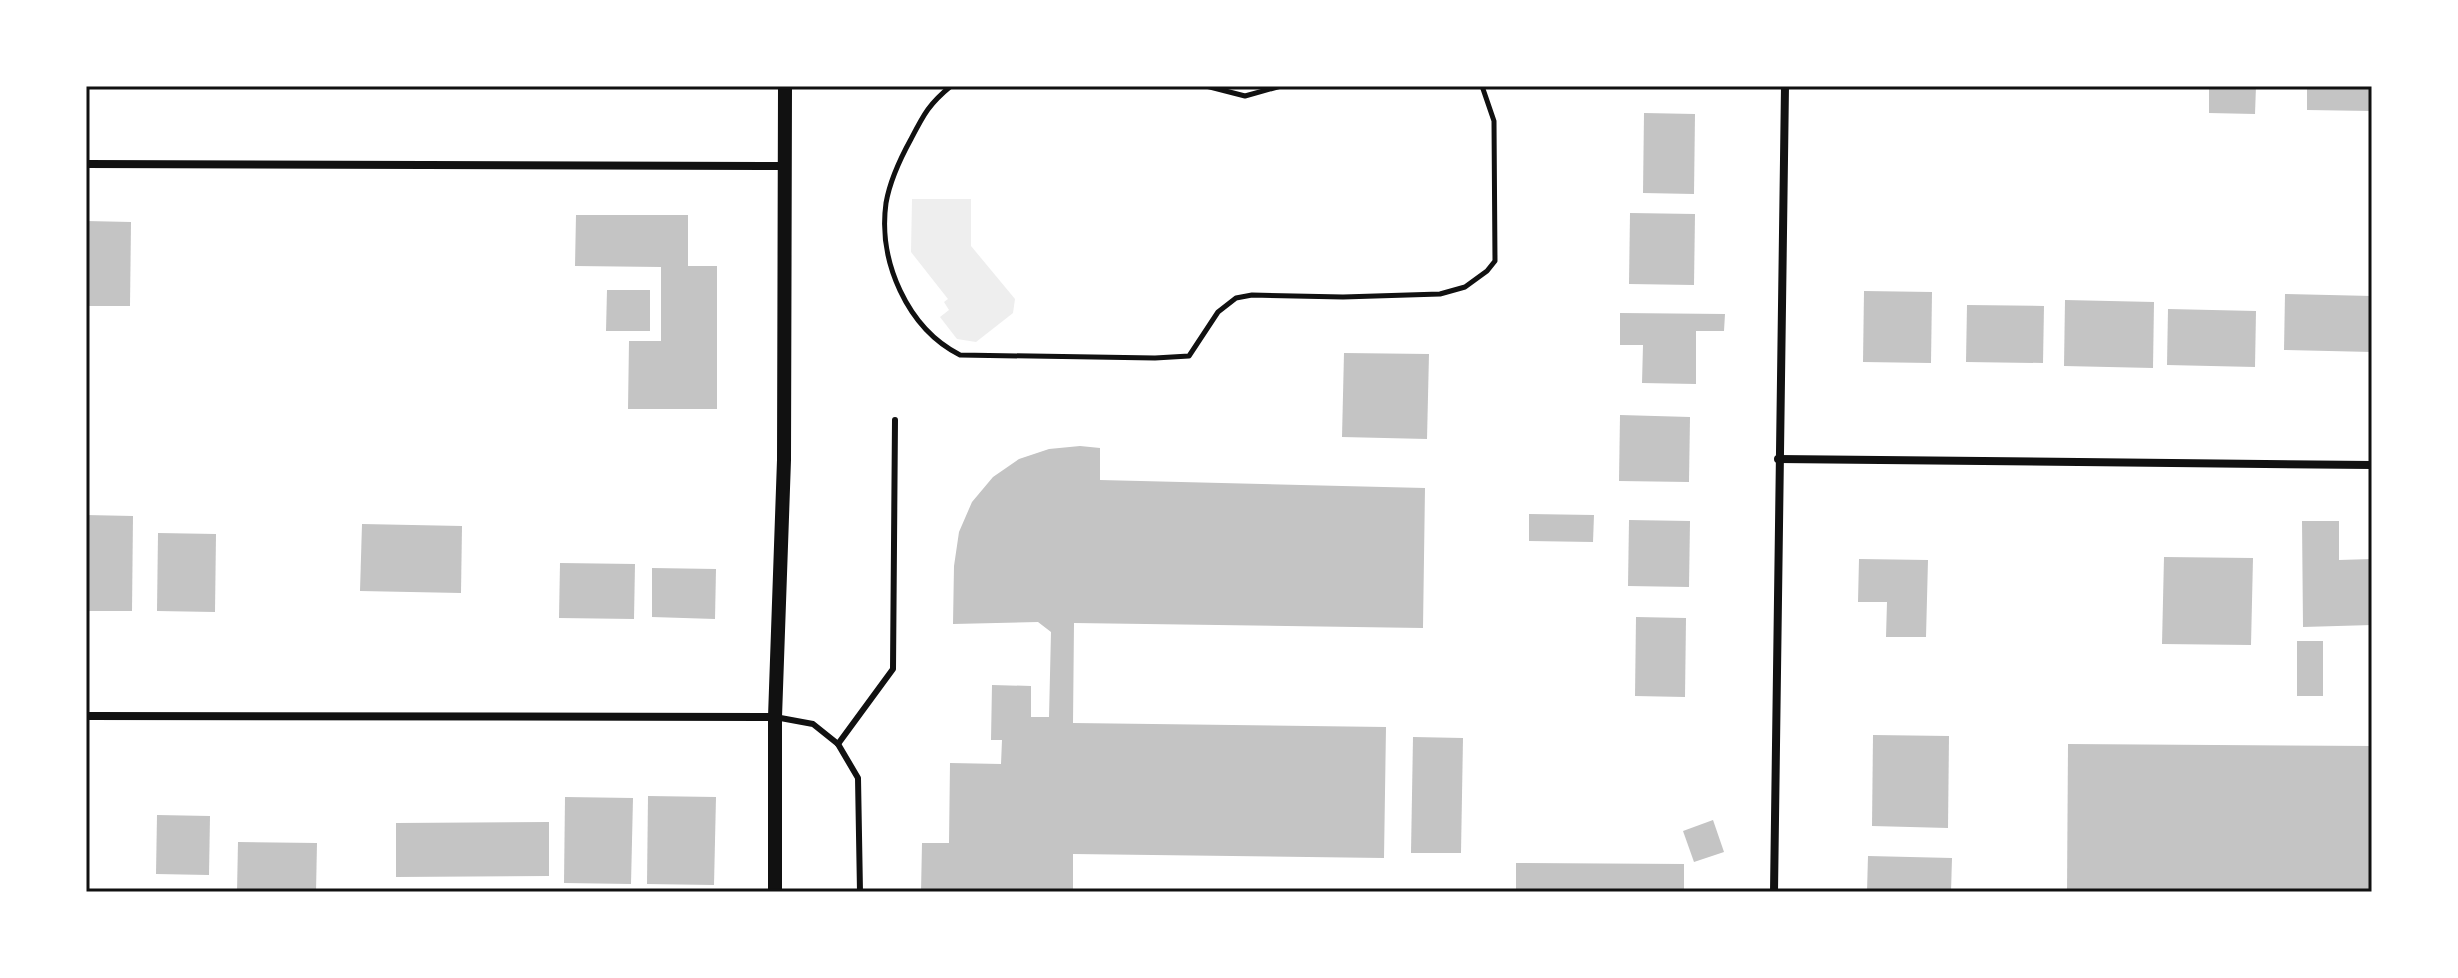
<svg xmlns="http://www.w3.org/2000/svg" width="2458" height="978" font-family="Commissioner,sans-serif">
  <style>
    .green { fill: #eee }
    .building { fill: #c4c4c4 }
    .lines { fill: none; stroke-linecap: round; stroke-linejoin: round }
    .path { stroke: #111; stroke-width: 5 }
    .service { stroke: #111; stroke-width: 6 }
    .minor { stroke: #111; stroke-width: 8 }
    .tertiary { stroke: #111; stroke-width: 14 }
    .neatline { fill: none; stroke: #111; stroke-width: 3 }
  </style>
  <rect width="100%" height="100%" fill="#fff"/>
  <polygon class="green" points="912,199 971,199 971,246 1015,299 1013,313 976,342 957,339 940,317 949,310 944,302 948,299 911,252"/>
  <g class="building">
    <polygon points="2209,86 2256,86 2255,114 2209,113"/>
    <polygon points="2307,86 2372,86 2372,111 2307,110"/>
    <polygon points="1644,113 1695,114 1694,194 1643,193"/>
    <polygon points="1630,213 1695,214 1694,285 1629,284"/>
    <polygon points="576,215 688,215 688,266 717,266 717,409 628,409 629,341 661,341 661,267 575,266"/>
    <polygon points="86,221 131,222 130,306 86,306"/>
    <polygon points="607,290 650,290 650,331 606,331"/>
    <polygon points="1864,291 1932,292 1931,363 1863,362"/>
    <polygon points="2285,294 2372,296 2372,352 2284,350"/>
    <polygon points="2065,300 2154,302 2153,368 2064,366"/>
    <polygon points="1967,305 2044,306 2043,363 1966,362"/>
    <polygon points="2168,309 2256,311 2255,367 2167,365"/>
    <polygon points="1620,313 1725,314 1724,331 1696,331 1696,384 1642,383 1643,345 1620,345"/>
    <polygon points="1344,353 1429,354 1427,439 1342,437"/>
    <polygon points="1620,415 1690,417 1689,482 1619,481"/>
    <polygon points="1080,446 1100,448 1100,480 1425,488 1423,628 1074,623 1073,723 1386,727 1384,858 1073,854 1073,892 921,892 922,843 949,843 950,763 1001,764 1002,740 991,740 992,685 1031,686 1031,717 1049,717 1051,632 1038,622 953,624 954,566 959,532 972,502 993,477 1019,459 1049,449"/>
    <polygon points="1529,514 1594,515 1593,542 1529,541"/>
    <polygon points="86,515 133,516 132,611 86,611"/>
    <polygon points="1629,520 1690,521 1689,587 1628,586"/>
    <polygon points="2302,521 2339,521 2339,560 2372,559 2372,625 2303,627"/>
    <polygon points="362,524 462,526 461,593 360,591"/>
    <polygon points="158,533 216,534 215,612 157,611"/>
    <polygon points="2164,557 2253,558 2251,645 2162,644"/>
    <polygon points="1859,559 1928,560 1926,637 1886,637 1887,602 1858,602"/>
    <polygon points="560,563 635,564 634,619 559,618"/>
    <polygon points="652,568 716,569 715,619 652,617"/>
    <polygon points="1636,617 1686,618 1685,697 1635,696"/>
    <rect x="2297" y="641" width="26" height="55"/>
    <polygon points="1873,735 1949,736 1948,828 1872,826"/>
    <polygon points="1413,737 1463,738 1461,853 1411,853"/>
    <polygon points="2068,744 2372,746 2372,892 2067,892"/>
    <polygon points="648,796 716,797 714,885 647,884"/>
    <polygon points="565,797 633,798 631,884 564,883"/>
    <polygon points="157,815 210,816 209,875 156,874"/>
    <polygon points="1713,820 1724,852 1694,862 1683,831"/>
    <polygon points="549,822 549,876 396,877 396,823"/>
    <polygon points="238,842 317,843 316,892 237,892"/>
    <polygon points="1868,856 1952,858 1951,892 1867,892"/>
    <polygon points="1516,863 1684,864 1684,892 1516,892"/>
  </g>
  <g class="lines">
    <g class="path">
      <path d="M951,86C929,104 924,114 911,139C900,159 890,180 886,203C878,261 907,328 960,355L1155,358L1189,356L1218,312L1236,298L1252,295L1343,297L1440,294L1465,287L1487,271L1495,261L1494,121L1482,86"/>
      <polyline points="1206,86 1245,96 1281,86"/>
    </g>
    <g class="service">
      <polyline points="775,717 813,724 838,744 858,778 860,892"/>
      <polyline points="838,744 893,669 895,420"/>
    </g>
    <g class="minor">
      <polyline points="86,164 785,166"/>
      <polyline points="1778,459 2372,465"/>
      <polyline points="86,716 775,717"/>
      <polyline points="1774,892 1785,86"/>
    </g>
    <polyline class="tertiary" points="775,892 775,717 784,460 785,86"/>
  </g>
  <rect width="2458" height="978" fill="none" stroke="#ffffff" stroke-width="176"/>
  <rect x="88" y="88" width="2282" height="802" class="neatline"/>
</svg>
